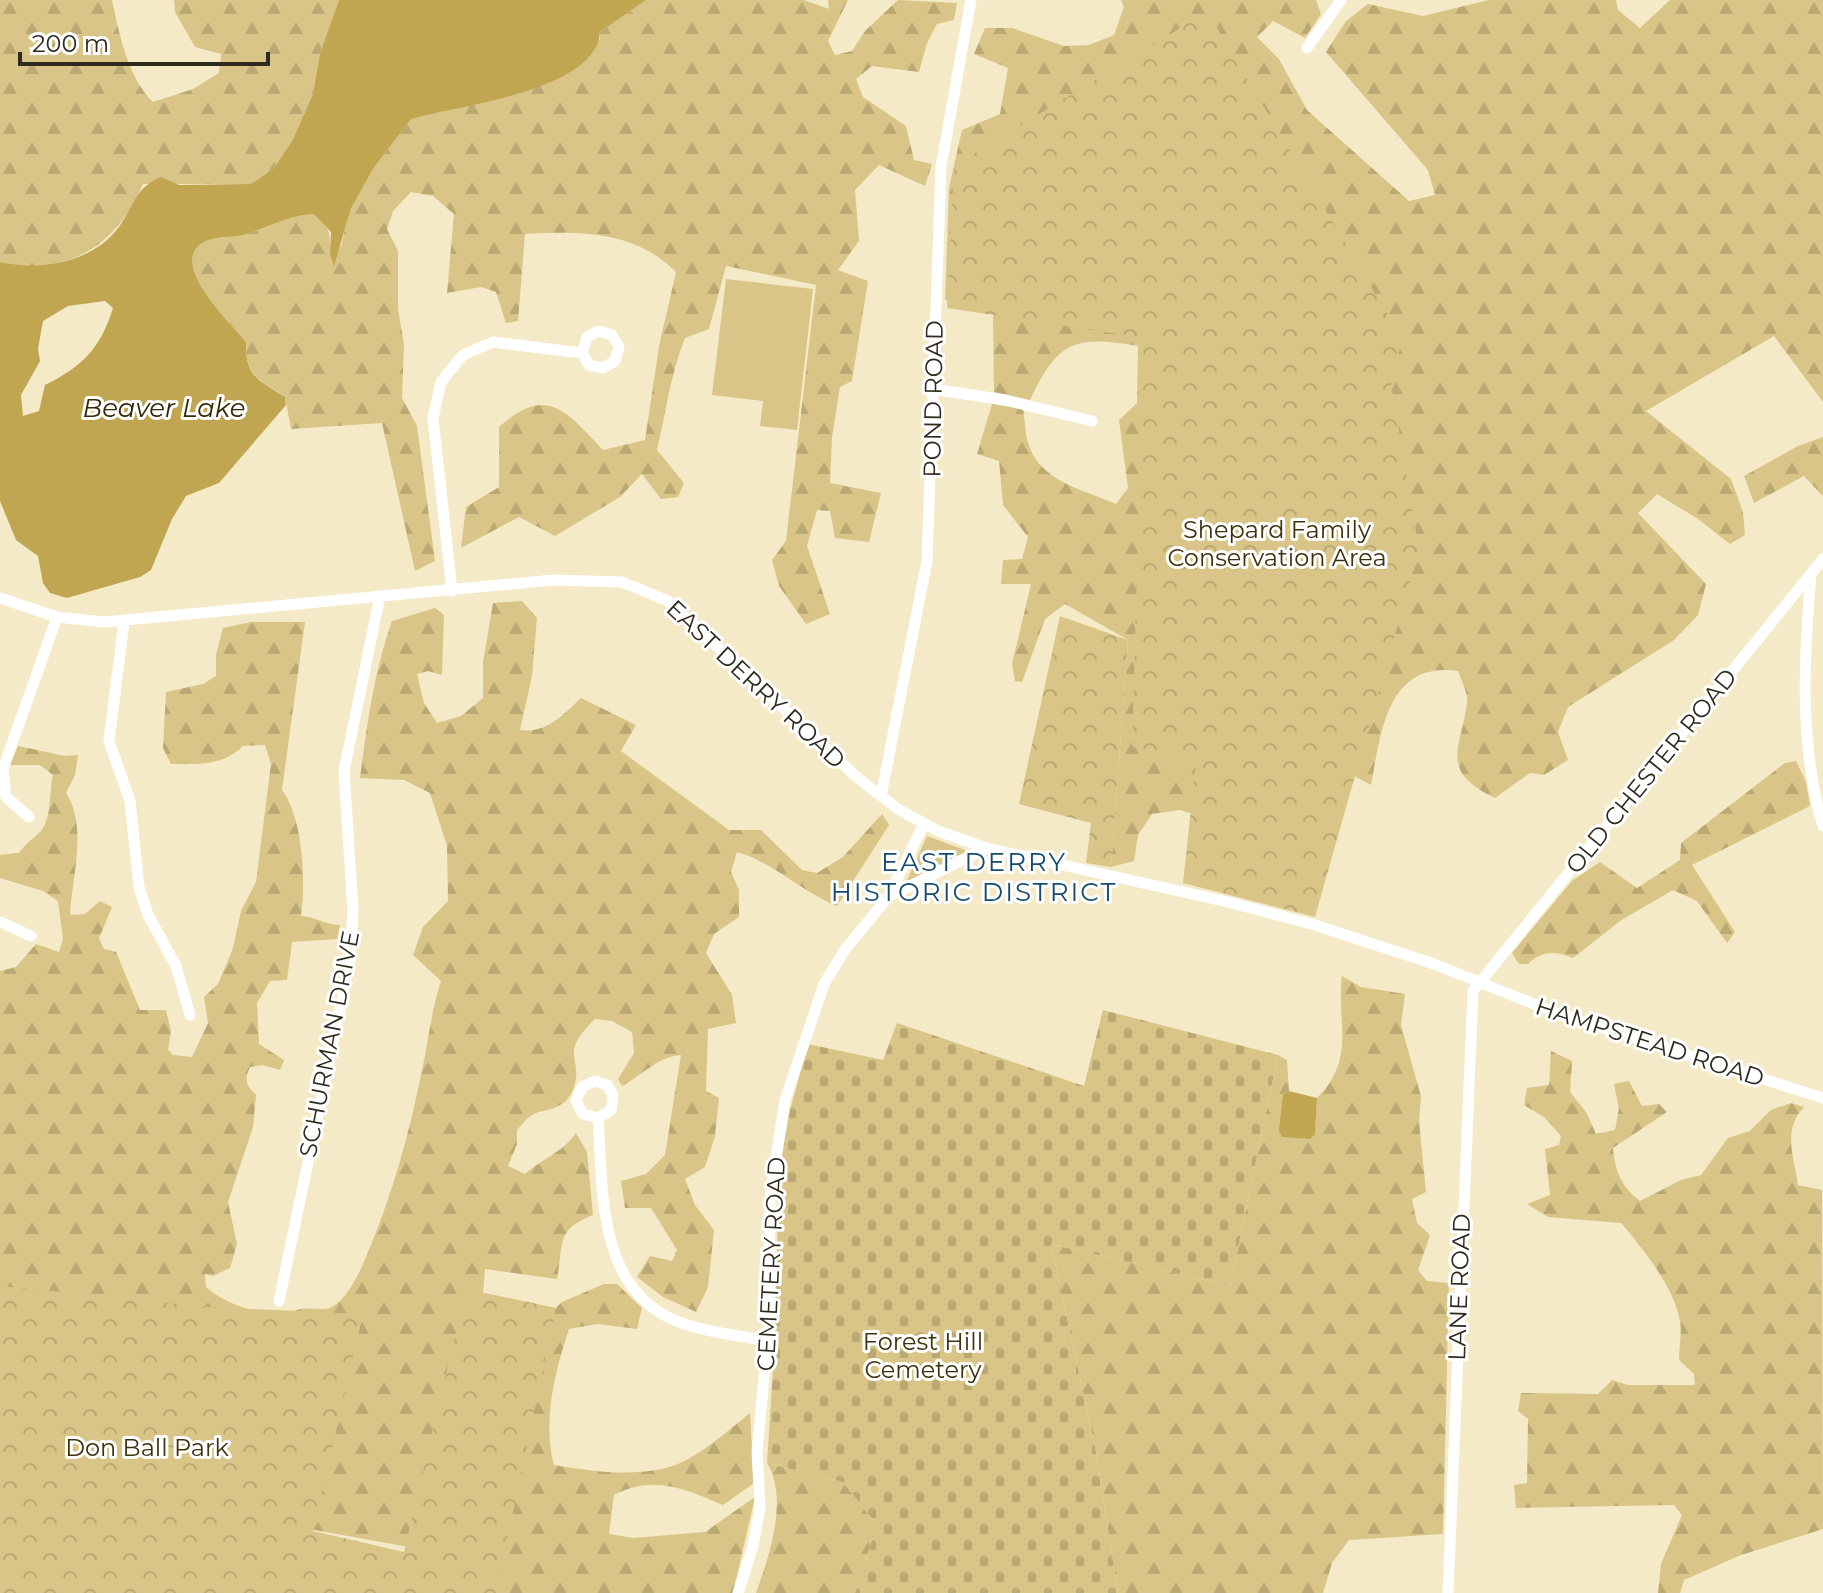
<svg xmlns="http://www.w3.org/2000/svg" width="1823" height="1593" font-family="Montserrat,sans-serif">
  <style>
    .grass { fill: #d9c587 }
    .forest { fill: url(#forest-firs) }
    .cemetery { fill: url(#cemetery-stones) }
    .park { fill: url(#park-crowns) }
    .water { fill: #c0a651; fill-rule: evenodd }
    .lines { fill: none; stroke-linecap: round; stroke-linejoin: round }
    .minor { stroke: #fff; stroke-width: 11 }
    .labels { text-anchor: middle; dominant-baseline: central; stroke-width: 6; stroke-linejoin: round; paint-order: stroke }
    .street-label { font-size: 24px; fill: #2e2a1d; stroke: #fff }
    .park-label { font-size: 24px; fill: #3d320c; stroke: #fff }
    .water-label { font-size: 26px; font-style: italic; fill: #342903; stroke: #fff }
    .neighbourhood-label { font-size: 26px; letter-spacing: 2px; fill: #174b6e; stroke: #fff }
  </style>
  <defs>
    <pattern id="forest-firs" width="22" height="20" patternUnits="userSpaceOnUse" patternTransform="scale(2)"><rect width="22" height="20" fill="#d9c587"/><path d="M5 1l3.5 6h-7zM16 11l3.5 6h-7z" fill="#bba974"/></pattern>
    <pattern id="cemetery-stones" width="16" height="16" patternUnits="userSpaceOnUse" patternTransform="scale(2)"><rect width="16" height="16" fill="#d9c587"/><path d="M2 7V4a2 2 0 0 1 4 0v3zM10 15v-3a2 2 0 0 1 4 0v3z" fill="#bba974"/></pattern>
    <pattern id="park-crowns" width="20" height="18" patternUnits="userSpaceOnUse" patternTransform="scale(2)"><rect width="20" height="18" fill="#d9c587"/><path d="M2 6a3 3 0 1 1 6 0M12 15a3 3 0 1 1 6 0" fill="none" stroke="#bba974"/></pattern>
  </defs>
  <rect width="100%" height="100%" fill="#f5eac7"/>
  <g class="grass">
    <polygon points="726,279 813,289 797,430 760,426 763,401 712,395"/>
    <polygon points="927,836 973,853 904,887"/>
  </g>
  <g class="forest">
    <path d="M0,0H112C119,33 128,78 153,102L193,89L219,73L221,54L195,47L175,12L174,0H339L320,53L313,94L292,141L274,168L251,184H143C117,246 67,277 0,262Z"/>
    <path d="M646,0H804L829,9L828,0H848L828,41L835,55L852,51L865,31L898,0L957,3L954,20L937,24L927,43L919,72L872,66L856,79L863,97L906,126L914,160L932,164L925,186L879,165L855,190L859,241L838,270L868,281L852,381L840,387L832,437L830,483L881,493L869,542L835,538L830,511L817,510L807,546L830,614L806,624L779,586L772,560L786,541L816,285L726,266L709,329L685,338C670,375 666,412 657,450L684,483L678,497L661,499L642,474L620,497L555,536L519,517L461,548L466,507L499,487V427C547,384 566,411 603,450L645,440L659,346L676,272C635,231 581,231 525,234L518,321L506,323L496,292L481,287L447,293L454,214L433,196L411,192L393,211L387,229L398,251V309L404,344L402,398L417,426L435,561L415,571L382,423L291,429L285,397C258,378 245,377 246,342C230,322 164,261 206,241C216,236 231,238 243,235C268,228 288,215 314,214C330,226 331,235 330,254L341,246L350,208L373,169L411,119L445,108L600,39V32Z"/>
    <path d="M1121,0H1316L1321,14L1305,38L1273,21L1257,37L1279,59L1307,110L1409,201L1435,195L1428,170L1326,52L1346,21L1368,4L1423,16L1489,0H1616L1618,10L1640,28L1670,0H1823V402L1774,336L1646,411L1731,479L1743,512L1745,535L1730,544L1698,519L1657,494L1638,513L1706,584L1698,615L1674,640L1568,707L1558,732L1568,760L1544,775L1530,773L1495,798C1437,770 1462,748 1467,702C1468,692 1461,680 1458,671C1387,661 1381,732 1371,785L1206,697L1199,816L1180,810L1152,814L1138,835L1134,861L1111,867L1128,640L1065,604L1045,619L1022,682L1015,681L1012,664L1031,584H1001L1003,560L1022,559L1028,537L1003,505L999,461L977,454L992,404L1023,409C1025,420 1025,435 1029,446C1042,482 1084,490 1116,504L1128,488L1119,420L1137,403L1138,346C1074,335 1058,341 1030,400L994,392L993,312L945,300L949,188L962,130L1000,114L1008,68L974,54L985,28H1012L1064,46L1089,45L1114,35L1124,7Z"/>
    <polygon points="1823,437 1823,496 1804,476 1754,503 1744,476 1798,446"/>
    <path d="M522,601L537,618L532,676L520,730C546,734 563,715 581,698L636,725L621,751L729,830H761L802,870L817,873L843,857L882,814L889,825L837,906C802,892 773,862 737,852L731,872L739,890V917L714,934L706,953L732,995L736,1023L708,1029L706,1091L719,1098L715,1136L705,1167L685,1179L695,1205L714,1230L708,1287L696,1312L663,1297L637,1277L650,1256L672,1261L677,1250L651,1208H625L621,1181L646,1174L665,1155L681,1055C659,1056 641,1076 622,1086L618,1079L634,1053L632,1032L612,1021L595,1019C555,1058 587,1057 572,1092C565,1108 549,1109 536,1113C528,1116 522,1124 517,1130V1144L508,1166L525,1174C543,1158 562,1153 576,1133L587,1152L593,1215C555,1230 564,1243 557,1279L485,1269L482,1306L414,1548L265,1521L126,1593H0V971L16,967L36,944L59,952L63,939L58,901L43,891L0,878V855L19,853C26,843 33,839 41,831C52,818 49,790 53,775L40,765H10L18,746L65,756L78,755L75,775L66,793C88,827 72,876 70,915L85,914L100,901L112,907L99,938L104,949L116,952L140,1010H166L171,1031L168,1050L173,1055L192,1057L208,1023L204,997L218,984L233,948L241,911L256,882L271,764L265,745L243,746C223,766 198,764 171,764L163,748L166,692L203,684L216,676V655L223,628L251,622H305L282,790C303,817 306,883 301,916C316,917 326,925 340,925L337,939L292,942L287,980L270,981L257,1003L259,1044L284,1060L280,1070L262,1065L250,1067C244,1080 246,1085 256,1095L253,1127L228,1202L237,1244L230,1268L213,1276L205,1274L206,1287C227,1306 270,1320 297,1310C308,1306 322,1312 332,1307C351,1296 363,1264 371,1245C394,1189 410,1130 422,1070C429,1039 431,1011 441,981L413,955L423,927L448,901L447,846L430,793L404,780L360,778C367,724 374,672 392,621L435,608L444,615L442,675L428,671L417,674L424,703L437,723L461,716L483,698V662L493,603Z"/>
    <path d="M1796,761L1806,782L1810,806L1692,865L1735,932L1727,943L1697,901L1673,890L1620,921L1573,958C1555,951 1543,950 1528,964H1519L1512,953L1572,881L1600,862L1637,888L1680,860L1681,843L1785,763Z"/>
    <path d="M1342,976L1361,987L1405,994L1401,1025L1421,1096L1419,1121L1426,1192L1412,1199L1417,1223L1430,1235L1418,1270L1427,1281L1449,1283L1443,1534L1349,1540L1332,1563L1323,1593H1118L1096,1452L1051,1244L1230,1286L1278,1055L1287,1060L1289,1091L1283,1095L1315,1134L1317,1098C1357,1058 1336,1022 1342,976Z"/>
    <path d="M1551,1051L1572,1061L1570,1092L1586,1112L1596,1134L1615,1130L1619,1108L1614,1084L1629,1081L1642,1106L1659,1104L1667,1112L1613,1148C1615,1172 1622,1187 1640,1201L1681,1180L1701,1175L1728,1138L1750,1131L1771,1110L1791,1103L1804,1107C1782,1130 1794,1156 1798,1185L1822,1190L1823,1529L1741,1555L1684,1580L1680,1593H1658L1661,1564L1682,1515L1674,1505L1516,1508L1514,1485L1527,1483L1528,1419L1518,1411L1521,1393L1598,1394L1612,1380L1628,1385H1695L1694,1374L1679,1360C1679,1348 1682,1334 1680,1322C1676,1290 1642,1247 1621,1223L1548,1217L1527,1204L1550,1195L1545,1149L1559,1145L1561,1136L1544,1117L1524,1105L1527,1088L1549,1085Z"/>
    <path d="M604,1284H617L642,1308L637,1329L597,1324L569,1329C555,1371 542,1422 554,1465C591,1471 629,1477 666,1468C693,1462 729,1430 750,1413L754,1483L723,1505C685,1489 654,1474 614,1495L609,1534L633,1538L705,1532L755,1497L733,1593H492L542,1321L562,1302Z"/>
    <path d="M767,1463L843,1482L877,1525L855,1593H756C769,1557 789,1498 767,1463Z"/>
  </g>
  <polygon class="cemetery" points="1103,1010 1278,1055 1230,1286 1051,1244 1096,1452 1118,1593 855,1593 877,1525 843,1482 767,1463 775,1339 779,1169 790,1110 808,1044 883,1060 897,1023 1084,1086"/>
  <g class="park">
    <polygon points="1200,16 1217,28 1402,339 1391,384 1419,550 1315,917 1183,883 1196,762 1132,746 1144,338 947,308 954,166"/>
    <polygon points="1060,616 1128,640 1111,867 1086,863 1091,823 1019,804"/>
    <polygon points="0,1286 209,1307 363,1314 313,1531 404,1552 466,1289 556,1308 496,1593 0,1593"/>
  </g>
  <g class="water">
    <path d="M339,0H646L600,32C596,92 456,105 411,119L373,169L351,208L334,266L330,254L331,232L314,214C288,215 268,228 243,235C231,238 216,236 206,241C164,261 230,322 246,342C245,377 258,379 285,397L286,405L219,483L186,496L172,519L151,570L140,577L67,598L50,593L43,583L38,556L16,540L0,501V262C41,271 92,263 119,227C135,204 135,188 161,177L179,185L251,184L274,168L292,141L313,94L320,53ZM105,301L113,308C100,349 83,366 45,385L39,411L23,416L21,395L40,361L38,349L43,321L68,306Z"/>
    <polygon points="1289,1091 1317,1098 1315,1134 1310,1139 1282,1137 1279,1130 1283,1095"/>
  </g>
  <g class="lines">
    <g class="minor">
      <polyline points="1307,48 1341,0"/>
      <polyline points="932,389 1005,400 1092,421"/>
      <path d="M1811,574C1804,656 1799,747 1823,826"/>
      <polyline points="452,591 433,418 441,382 463,355 493,342 582,353 587,337 599,331 612,335 619,347 615,361 603,368 589,365 582,353"/>
      <polyline points="0,598 57,617 104,622 553,580 622,582 668,601 859,779 898,809 938,831 986,848 1228,902 1315,925 1434,964 1559,1014 1823,1098"/>
      <polyline points="124,622 109,741 130,801 139,887 148,915 176,966 190,1015"/>
      <polyline points="881,796 927,561 941,167 971,0"/>
      <polyline points="29,817 6,797 3,769 57,617"/>
      <polyline points="888,897 986,848"/>
      <polyline points="0,922 31,936"/>
      <path d="M598,1118L583,1114L576,1101L582,1087L595,1081L607,1085L613,1095L611,1110L598,1118C603,1189 597,1285 672,1319C701,1332 736,1335 768,1341"/>
      <polyline points="279,1301 350,961 353,910 344,771 380,596"/>
      <polyline points="738,1593 753,1546 760,1508 757,1452 769,1326 770,1198 785,1100 824,984 844,951 888,897 924,824"/>
      <polyline points="1448,1593 1473,991 1823,559"/>
    </g>
  </g>
  <g class="labels">
    <g class="street-label">
      <text transform="translate(933 399) rotate(-89)">POND ROAD</text>
      <text transform="translate(756 684) rotate(43)">EAST DERRY ROAD</text>
      <text transform="translate(1651 771) rotate(-51)">OLD CHESTER ROAD</text>
      <text transform="translate(1650 1042) rotate(18)">HAMPSTEAD ROAD</text>
      <text transform="translate(329 1044) rotate(-79)">SCHURMAN DRIVE</text>
      <text transform="translate(771 1264) rotate(-87)">CEMETERY ROAD</text>
      <text transform="translate(1459 1287) rotate(-88)">LANE ROAD</text>
    </g>
    <g class="park-label">
      <text x="1277" y="529">Shepard Family<tspan x="1277" dy="28">Conservation Area</tspan></text>
      <text x="923" y="1341">Forest Hill<tspan x="923" dy="28">Cemetery</tspan></text>
      <text x="147" y="1447">Don Ball Park</text>
    </g>
    <g class="water-label">
      <text x="164" y="408">Beaver Lake</text>
    </g>
    <g class="neighbourhood-label">
      <text x="974" y="862">EAST DERRY<tspan x="974" dy="30">HISTORIC DISTRICT</tspan></text>
    </g>
  </g>
  <path d="M20 52v12h248v-12" fill="none" stroke="#2e2a1d" stroke-width="4"/>
  <text x="32" y="52" font-size="24" fill="#2e2a1d" stroke="#ffffff" stroke-width="6" paint-order="stroke">200 m</text>
</svg>
